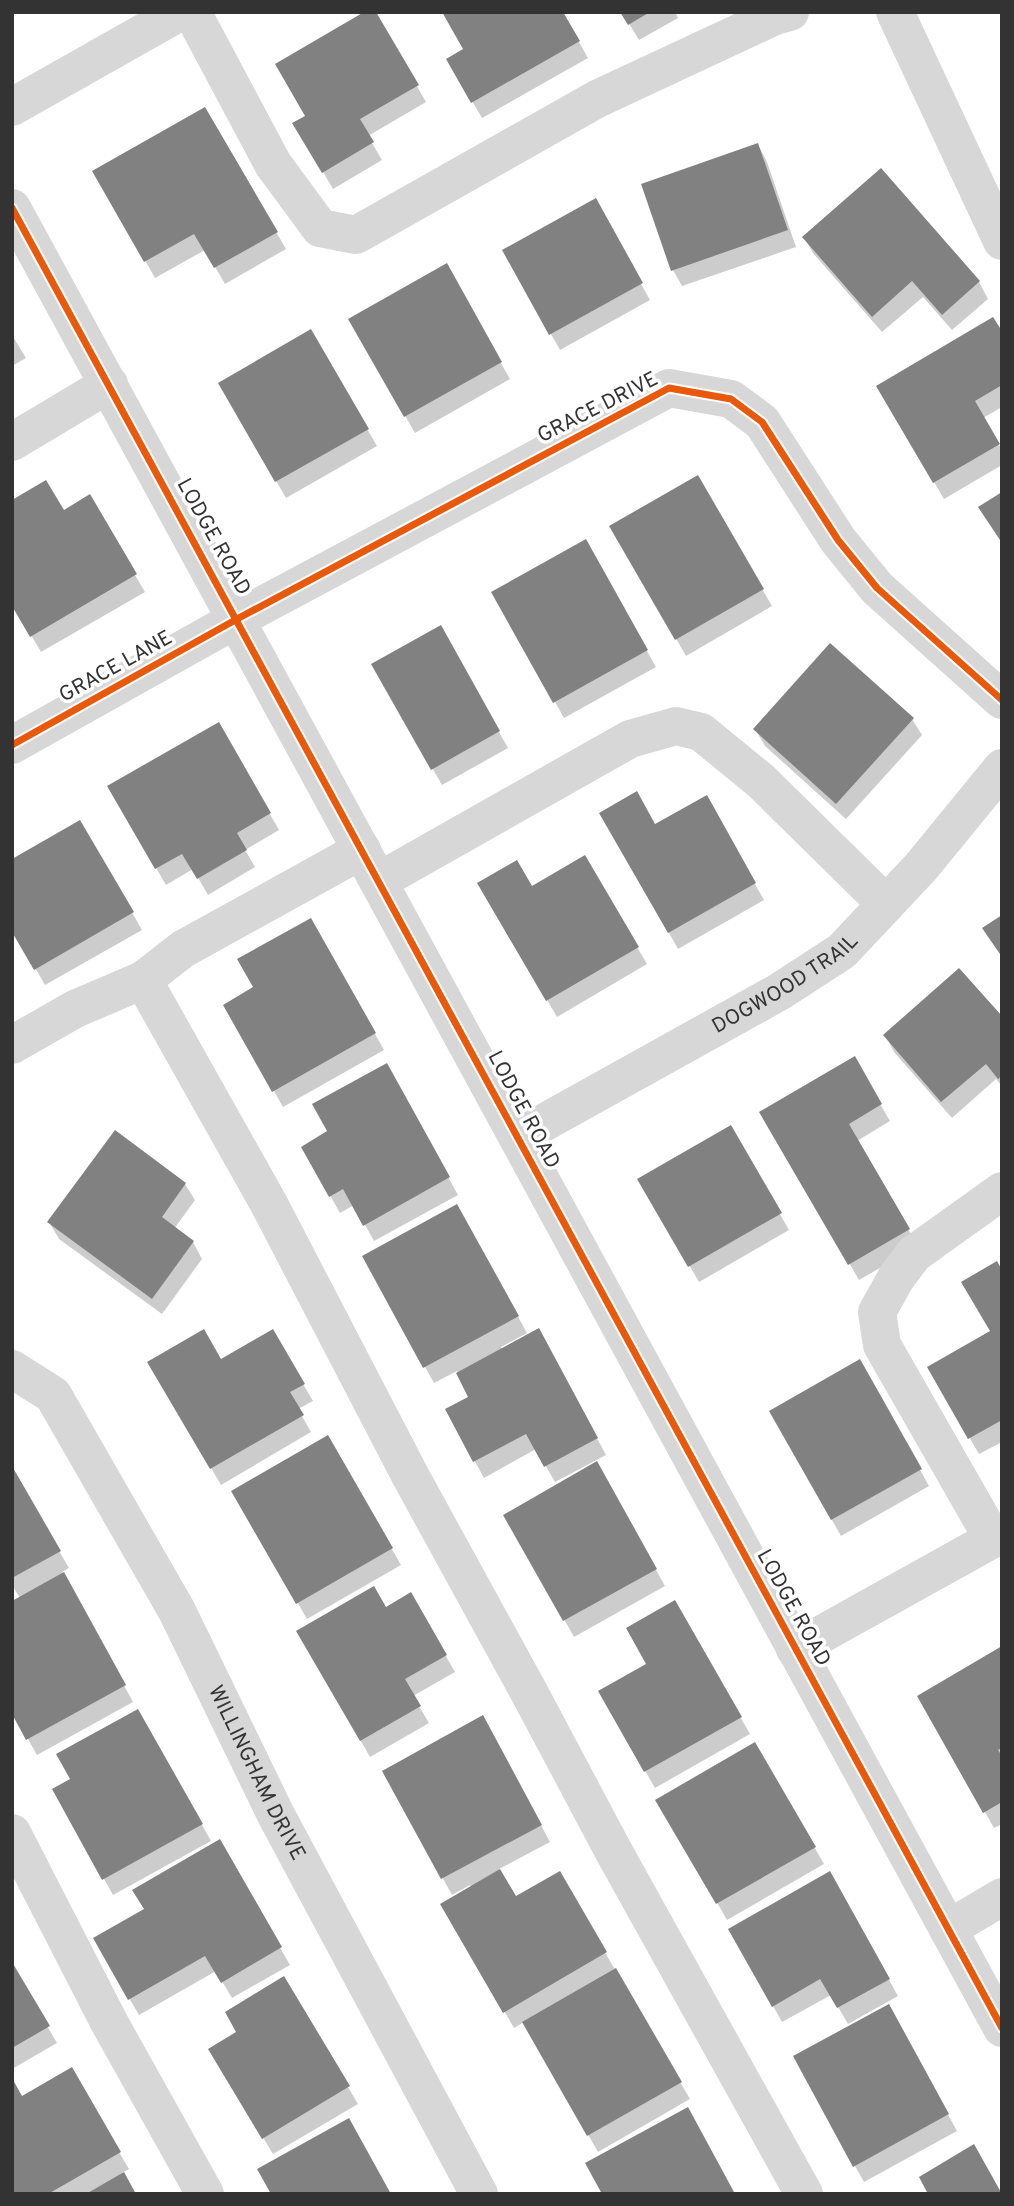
<svg xmlns="http://www.w3.org/2000/svg" width="1014" height="2206" font-family="Overpass,sans-serif">
  <style>
    .shadow { fill: #0003 }
    .building { fill: #818181 }
    .lines { fill: none; stroke-linecap: round; stroke-linejoin: round }
    .minor { stroke: #d7d7d7; stroke-width: 38 }
    .cycleway-casing { stroke: #fff; stroke-width: 11 }
    .cycleway { stroke: #e8590c; stroke-width: 7 }
    .labels { text-anchor: middle; dominant-baseline: central; stroke-width: 7; stroke-linejoin: round; paint-order: stroke }
    .street-label { font-size: 21px; fill: #333; stroke: #fff }
  </style>
  <rect width="100%" height="100%" fill="#fff"/>
  <g class="shadow">
    <polygon points="374,12 426,102 368,136 382,160 333,189 295,124 307,117"/>
    <polygon points="562,12 588,58 482,118 448,60"/>
    <polygon points="622,12 675,12 678,18 639,40"/>
    <polygon points="205,109 286,249 225,284 205,250 155,278 95,172"/>
    <polygon points="758,145 767,162 796,247 682,286 673,270"/>
    <polygon points="595,201 650,300 560,350 504,251"/>
    <polygon points="804,237 979,282 988,299 952,330 923,297 882,332 813,253"/>
    <polygon points="446,266 510,379 415,433 350,319"/>
    <polygon points="311,332 377,446 286,498 221,384"/>
    <polygon points="12,335 26,358 12,366"/>
    <polygon points="1002,335 1002,407 983,418 1002,450 1002,465 944,499 878,387"/>
    <polygon points="697,477 772,606 686,656 612,527"/>
    <polygon points="89,497 145,592 41,652 12,603 63,513"/>
    <polygon points="585,541 656,667 564,718 493,592"/>
    <polygon points="440,628 508,748 442,785 373,665"/>
    <polygon points="912,719 922,735 846,819 765,746 755,729"/>
    <polygon points="218,724 279,830 245,850 255,867 208,895 193,869 166,885 109,787"/>
    <polygon points="706,798 764,900 678,949 602,814 655,827"/>
    <polygon points="80,822 142,930 45,985 12,928"/>
    <polygon points="584,857 647,964 557,1017 479,884 531,888"/>
    <polygon points="311,920 384,1050 283,1107 225,1005 255,988"/>
    <polygon points="1002,1019 1002,1086 996,1079 952,1118 894,1052 885,1035"/>
    <polygon points="854,1059 890,1121 857,1141 918,1246 859,1280 761,1112"/>
    <polygon points="396,1082 458,1195 374,1241 354,1205 340,1213 303,1147 330,1132"/>
    <polygon points="730,1127 789,1230 699,1282 640,1179"/>
    <polygon points="185,1184 195,1200 174,1229 193,1242 202,1259 162,1314 59,1239 49,1222"/>
    <polygon points="466,1222 527,1333 501,1347 503,1350 548,1347 606,1455 555,1482 536,1449 484,1478 447,1410 471,1397 457,1371 434,1383 425,1367"/>
    <polygon points="1002,1273 1002,1442 979,1454 929,1368 992,1332"/>
    <polygon points="272,1331 313,1401 298,1409 311,1432 221,1485 150,1363 221,1362"/>
    <polygon points="860,1361 929,1486 841,1536 771,1412"/>
    <polygon points="328,1438 401,1565 307,1619 234,1492"/>
    <polygon points="597,1464 665,1586 574,1637 506,1516"/>
    <polygon points="12,1470 69,1568 62,1572 133,1702 37,1755 12,1711 20,1598 12,1585"/>
    <polygon points="411,1595 455,1672 413,1696 429,1723 370,1757 298,1632 385,1609"/>
    <polygon points="675,1603 750,1734 655,1788 600,1692 649,1664"/>
    <polygon points="1002,1648 1002,1824 994,1828 919,1696"/>
    <polygon points="138,1711 211,1841 113,1895 54,1790 72,1780"/>
    <polygon points="492,1734 550,1842 499,1869 515,1899 559,1873 690,2099 598,2152 524,2022 514,2028 443,1904 471,1888 470,1885 452,1895 384,1771"/>
    <polygon points="755,1744 824,1864 727,1920 658,1800"/>
    <polygon points="219,1842 290,1965 232,1998 216,1971 139,2015 95,1939 146,1910"/>
    <polygon points="829,1874 898,1996 848,2024 831,1995 782,2022 730,1929"/>
    <polygon points="12,1965 57,2043 12,2069"/>
    <polygon points="284,1978 358,2104 273,2154 211,2050 239,2033"/>
    <polygon points="897,2022 957,2131 864,2182 855,2166"/>
    <polygon points="71,2070 129,2169 122,2173 134,2194 12,2194 22,2098"/>
  </g>
  <g class="building">
    <polygon points="364,12 376,12 419,85 360,119 374,142 322,173 292,123 305,116 275,64"/>
    <polygon points="442,12 563,12 580,41 471,103 446,59 463,49"/>
    <polygon points="620,12 650,12 628,25"/>
    <polygon points="205,107 278,232 214,268 194,234 144,262 92,171"/>
    <polygon points="758,143 788,230 671,271 641,184"/>
    <polygon points="881,168 980,281 942,315 912,281 872,317 802,237"/>
    <polygon points="596,198 643,283 549,335 502,250"/>
    <polygon points="447,263 502,362 404,417 348,319"/>
    <polygon points="993,317 1002,331 1002,385 975,401 1000,444 933,483 876,386"/>
    <polygon points="311,329 369,429 275,482 218,383"/>
    <polygon points="698,475 764,589 675,640 609,526"/>
    <polygon points="46,480 64,510 90,494 137,574 30,637 12,606 12,500"/>
    <polygon points="1002,492 1002,543 978,507"/>
    <polygon points="586,539 648,650 553,703 491,592"/>
    <polygon points="441,625 500,731 431,770 371,664"/>
    <polygon points="830,643 914,718 836,804 753,729"/>
    <polygon points="219,722 271,813 237,833 247,850 197,879 182,854 155,869 107,786"/>
    <polygon points="637,791 655,824 707,795 756,883 668,933 599,813"/>
    <polygon points="80,820 134,912 34,970 12,932 12,859"/>
    <polygon points="585,855 639,947 546,1001 477,883 517,860 532,886"/>
    <polygon points="1002,915 1002,957 982,928"/>
    <polygon points="311,918 376,1033 272,1092 223,1005 253,987 237,959"/>
    <polygon points="959,968 1002,1016 1002,1076 998,1079 986,1064 941,1102 883,1035"/>
    <polygon points="855,1056 882,1104 849,1124 910,1229 848,1265 759,1112"/>
    <polygon points="387,1063 450,1177 363,1226 343,1189 329,1197 301,1147 327,1131 312,1104"/>
    <polygon points="731,1125 782,1213 688,1267 637,1179"/>
    <polygon points="115,1130 186,1183 162,1217 194,1241 152,1299 47,1222"/>
    <polygon points="457,1204 519,1316 423,1368 362,1256"/>
    <polygon points="997,1261 1002,1270 1002,1420 968,1439 927,1367 990,1331 961,1282"/>
    <polygon points="539,1328 598,1438 544,1467 526,1434 473,1462 445,1409 468,1397 456,1373"/>
    <polygon points="204,1329 221,1359 273,1329 305,1384 290,1392 304,1415 210,1469 147,1362"/>
    <polygon points="860,1359 922,1469 831,1520 769,1411"/>
    <polygon points="328,1435 393,1548 296,1604 231,1491"/>
    <polygon points="597,1461 657,1569 563,1621 503,1515"/>
    <polygon points="12,1466 61,1551 12,1578"/>
    <polygon points="64,1572 126,1685 26,1740 12,1714 12,1601"/>
    <polygon points="374,1586 386,1607 411,1592 447,1655 405,1679 421,1706 360,1741 296,1631"/>
    <polygon points="675,1600 742,1717 644,1772 598,1691 646,1664 626,1628"/>
    <polygon points="1002,1646 1002,1748 998,1750 1002,1756 1002,1802 983,1813 917,1696"/>
    <polygon points="138,1709 203,1824 102,1880 52,1789 70,1779 56,1754"/>
    <polygon points="483,1715 542,1825 441,1879 382,1771"/>
    <polygon points="755,1742 816,1847 716,1904 655,1800"/>
    <polygon points="220,1839 282,1947 221,1983 205,1956 128,2000 93,1938 144,1909 132,1890"/>
    <polygon points="500,1869 516,1896 560,1871 607,1952 503,2013 440,1904"/>
    <polygon points="830,1871 890,1979 837,2008 820,1979 772,2007 728,1929"/>
    <polygon points="12,1962 50,2026 12,2048"/>
    <polygon points="616,1968 682,2082 587,2136 522,2022"/>
    <polygon points="284,1976 350,2086 262,2139 208,2049 236,2032 225,2012"/>
    <polygon points="889,2004 949,2114 853,2167 793,2056"/>
    <polygon points="72,2067 121,2152 48,2194 12,2194 12,2078 22,2096"/>
    <polygon points="688,2107 734,2192 731,2194 602,2194 585,2163"/>
    <polygon points="349,2118 391,2194 271,2194 257,2169"/>
    <polygon points="974,2144 1002,2194 928,2194 919,2177"/>
    <polygon points="124,2172 136,2194 86,2194"/>
  </g>
  <g class="lines">
    <g class="minor">
      <polyline points="192,12 273,164 320,228 356,235 597,99 775,16 790,12"/>
      <polyline points="895,12 1002,241"/>
      <polyline points="12,107 180,12"/>
      <polyline points="12,208 1002,2028"/>
      <polyline points="12,442 109,384"/>
      <polyline points="12,745 237,619 669,388 731,399 762,422 838,540 877,588 1002,700"/>
      <polyline points="379,881 630,739 676,726 701,732 761,781 886,904"/>
      <polyline points="143,980 183,949 362,850"/>
      <polyline points="12,1045 75,1009 143,980 269,1204 411,1477 530,1694 614,1852 804,2194"/>
      <path id="s1" d="M518,1137L779,992L842,951L921,867L1002,768"/>
      <path id="s2" d="M12,1369L53,1395L177,1611L276,1815L479,2194"/>
      <polyline points="993,1539 882,1345 877,1312 896,1278 914,1254 1002,1191"/>
      <polyline points="795,1649 1002,1534"/>
      <polyline points="12,1833 109,2022 205,2194"/>
      <polyline points="948,1929 1002,1897"/>
    </g>
    <defs>
      <g id="cycleway">
        <polyline points="12,208 1002,2028"/>
        <polyline points="12,745 237,619 669,388 731,399 762,422 838,540 877,588 1002,700"/>
      </g>
    </defs>
    <use href="#cycleway" class="cycleway-casing"/>
    <use href="#cycleway" class="cycleway"/>
  </g>
  <g class="labels">
    <g class="street-label">
      <text transform="translate(598 408) rotate(-27)">GRACE DRIVE</text>
      <text transform="translate(213 537) rotate(61)">LODGE ROAD</text>
      <text transform="translate(116 667) rotate(-29)">GRACE LANE</text>
      <text stroke="none"><textPath href="#s1" startOffset="308">DOGWOOD TRAIL</textPath></text>
      <text transform="translate(523 1110) rotate(62)">LODGE ROAD</text>
      <text transform="translate(793 1608) rotate(61)">LODGE ROAD</text>
      <text stroke="none"><textPath href="#s2" startOffset="478">WILLINGHAM DRIVE</textPath></text>
    </g>
  </g>
  <rect width="1014" height="2206" fill="none" stroke="#333333" stroke-width="28"/>
</svg>
